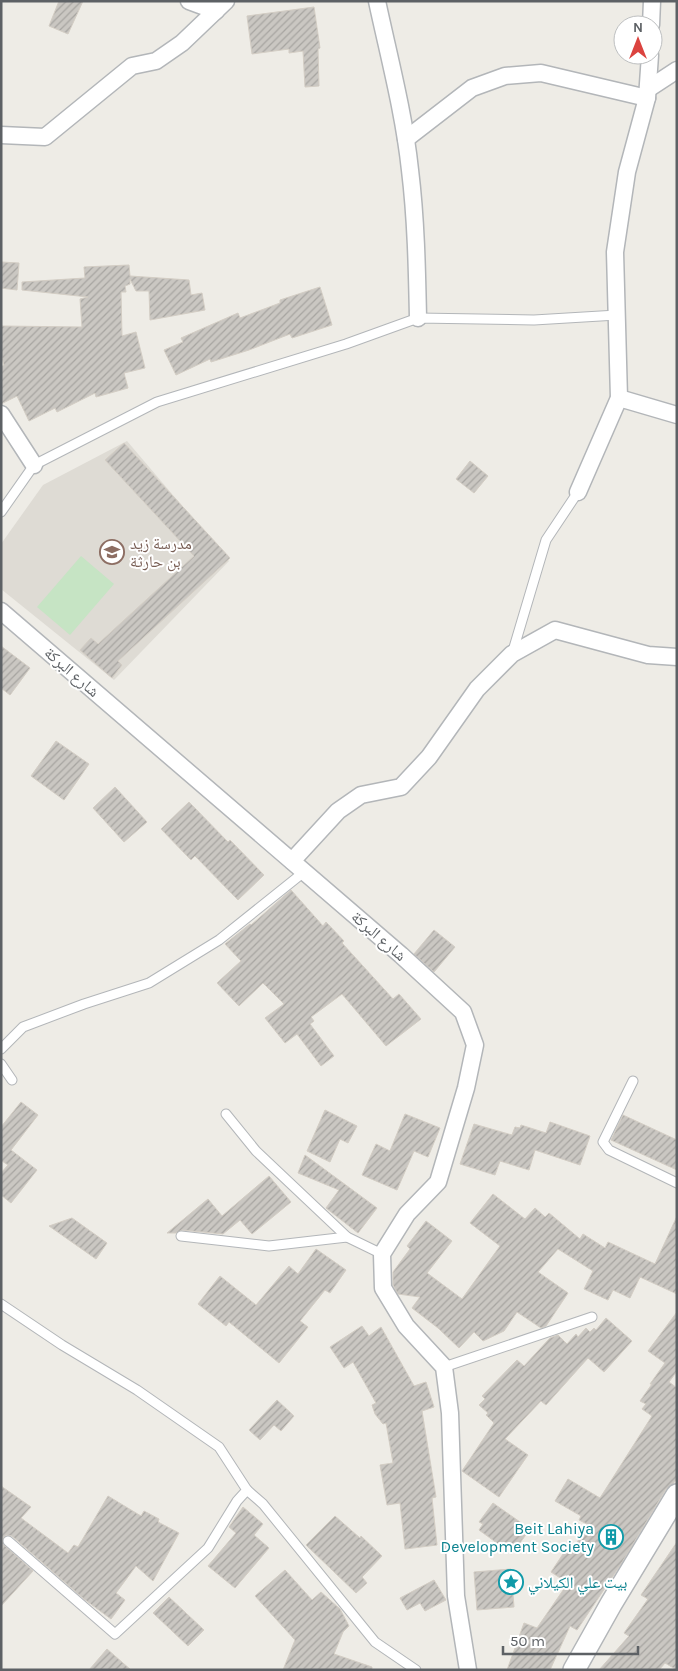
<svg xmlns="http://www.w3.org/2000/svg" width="678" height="1671" font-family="Karla,'Noto Naskh Arabic',sans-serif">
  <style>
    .education { fill: #dedbd4 }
    .garden { fill: #c6e4c4 }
    .building { fill: url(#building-hatch); stroke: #d3cdc4 }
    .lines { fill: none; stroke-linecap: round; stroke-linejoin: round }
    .service-casing { stroke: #b3b6b9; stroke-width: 11 }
    .minor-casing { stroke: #b3b6b9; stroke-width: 19 }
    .tertiary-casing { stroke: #b3b6b9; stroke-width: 24 }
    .service { stroke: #fff; stroke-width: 9 }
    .minor { stroke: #fff; stroke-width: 16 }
    .tertiary { stroke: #fff; stroke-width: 21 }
    .labels { text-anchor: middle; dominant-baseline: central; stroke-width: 4; stroke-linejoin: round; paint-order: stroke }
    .education-label { font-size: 16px; fill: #785e54; stroke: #fff; text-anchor: start }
    .street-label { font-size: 16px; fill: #5d6165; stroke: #fff }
    .culture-label { font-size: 16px; fill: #0d838f; stroke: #fff; text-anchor: end }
  </style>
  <defs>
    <pattern id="building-hatch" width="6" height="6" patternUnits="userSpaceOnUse" patternTransform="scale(1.25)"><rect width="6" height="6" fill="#cac7c2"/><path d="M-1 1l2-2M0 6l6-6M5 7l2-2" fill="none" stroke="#a7a5a1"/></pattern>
  </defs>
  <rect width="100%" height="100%" fill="#eeece6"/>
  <polygon class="education" points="127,441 229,561 114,680 1,589 1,544 43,485"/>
  <polygon class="garden" points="81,556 114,584 70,635 37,607"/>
  <g class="building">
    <polygon points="59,1 83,1 68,34 49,26"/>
    <polygon points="314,7 320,48 318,49 319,86 305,87 303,51 289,53 289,49 252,54 247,16"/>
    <polygon points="1,262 19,263 17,290 1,288"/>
    <polygon points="129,265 130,276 189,280 191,295 202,293 205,310 150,320 149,291 136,291 130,279 130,284 125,286 126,292 121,292 122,336 136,332 145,368 124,373 128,388 96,397 95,393 57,412 55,408 29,421 17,396 1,404 1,367 4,365 1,354 1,326 82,327 80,299 88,297 22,290 22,282 85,278 84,267"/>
    <polygon points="320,287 332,325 292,338 290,334 249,350 211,362 210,359 176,375 164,350 183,342 181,338 238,313 240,318 280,303 280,300"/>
    <polygon points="124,443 230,558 118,661 122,665 112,678 80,650 91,638 98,644 194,556 105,460"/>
    <polygon points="470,461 488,476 474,493 456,479"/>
    <polygon points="1,646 30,668 10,695 1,688"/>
    <polygon points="56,741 89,764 64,800 31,776"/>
    <polygon points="115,787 147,822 124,842 93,808"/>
    <polygon points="189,802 228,842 230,840 264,875 238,900 195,856 191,860 161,829"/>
    <polygon points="291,890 323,926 326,922 344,941 342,943 393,999 399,994 421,1019 386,1046 342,994 311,1017 314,1021 310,1024 334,1056 321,1066 297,1034 285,1043 265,1018 284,1004 263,983 239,1006 217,983 241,961 225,944 250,924 251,925"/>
    <polygon points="434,930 455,947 434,972 414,954"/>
    <polygon points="21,1102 38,1115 11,1150 37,1170 11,1203 1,1195 1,1173 8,1165 2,1161 1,1163 1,1127"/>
    <polygon points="325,1110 357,1126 348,1143 340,1139 330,1162 307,1151"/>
    <polygon points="405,1114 440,1128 428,1157 414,1151 397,1190 362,1175 376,1144 390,1151"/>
    <polygon points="623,1115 677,1140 677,1170 611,1140"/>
    <polygon points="550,1122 590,1136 580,1165 535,1150 529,1170 500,1161 495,1175 460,1164 474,1124 512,1135 515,1127 520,1128 521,1125 546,1133"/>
    <polygon points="305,1155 377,1208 358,1233 326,1208 339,1190 298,1173"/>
    <polygon points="269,1176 291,1202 252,1234 240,1220 223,1234 182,1230 176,1233 167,1233 208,1199 222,1216"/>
    <polygon points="493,1194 525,1219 535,1208 545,1217 549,1213 580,1239 583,1234 605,1248 608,1242 655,1264 677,1216 677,1294 640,1277 630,1298 613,1290 608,1300 584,1289 593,1271 558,1249 538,1272 568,1293 546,1326 541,1328 517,1312 504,1331 483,1341 474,1332 459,1348 438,1328 412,1308 420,1297 398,1294 393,1285 393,1272 410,1249 407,1246 426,1221 452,1241 427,1273 462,1299 500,1246 470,1223"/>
    <polygon points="72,1218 107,1243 96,1259 49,1226"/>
    <polygon points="316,1249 346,1270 330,1293 325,1290 300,1321 308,1327 279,1363 229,1322 226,1326 198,1304 220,1276 256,1305 289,1266 298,1274"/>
    <polygon points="677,1312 677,1371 669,1382 677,1388 677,1478 673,1484 666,1489 621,1564 577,1630 570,1626 550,1670 507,1670 524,1623 537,1628 568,1583 551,1572 565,1551 571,1554 587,1524 579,1520 581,1516 555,1501 568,1479 600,1498 652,1416 642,1409 646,1404 640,1401 652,1384 650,1384 665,1363 648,1351"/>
    <polygon points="606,1318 632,1341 604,1372 588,1358 546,1405 541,1401 505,1439 528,1455 499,1497 462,1471 494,1423 486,1415 488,1413 479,1405 485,1399 482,1396 517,1360 524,1366 550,1338 558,1335 567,1344 576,1334 578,1337 586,1328 590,1332 594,1328 596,1330"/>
    <polygon points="362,1326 369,1336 381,1327 414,1386 426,1382 434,1407 422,1411 436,1497 432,1498 437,1545 405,1549 400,1503 387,1505 380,1465 393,1463 386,1423 383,1424 375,1414 372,1405 376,1403 353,1362 344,1368 330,1347"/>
    <polygon points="277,1400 294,1416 281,1431 274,1425 260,1440 249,1430"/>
    <polygon points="1,1486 31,1507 21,1518 68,1553 74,1545 78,1547 108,1496 141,1516 144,1511 159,1519 158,1522 179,1533 153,1581 136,1566 116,1593 125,1600 111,1619 84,1599 12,1536 6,1535 2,1540 4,1545 33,1571 1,1606"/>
    <polygon points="493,1503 530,1529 512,1554 479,1530 483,1524 479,1522"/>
    <polygon points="243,1507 263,1524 254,1535 269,1548 235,1588 208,1566 236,1533 229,1527"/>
    <polygon points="335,1516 360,1538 361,1536 382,1556 362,1577 367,1583 356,1593 306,1545"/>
    <polygon points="677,1542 677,1670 665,1663 659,1670 599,1670 629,1636 624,1633 648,1599 641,1595"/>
    <polygon points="511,1569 514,1607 477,1610 474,1572"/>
    <polygon points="285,1570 312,1600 321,1592 340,1609 349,1626 343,1632 334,1654 372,1667 372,1670 283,1670 295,1640 255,1596"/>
    <polygon points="434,1580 446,1600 425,1611 420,1603 407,1610 400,1598"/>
    <polygon points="169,1597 204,1630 188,1646 153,1613"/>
    <polygon points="107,1649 131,1670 89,1670"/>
  </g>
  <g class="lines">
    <defs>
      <g id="service">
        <polyline points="1,512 34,465 157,402 346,344 418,318 534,320 617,315"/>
        <polyline points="512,654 546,540 578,492"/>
        <polyline points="1,1049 23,1027 84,1004 149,983 219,940 304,872"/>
        <polyline points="1,1064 12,1080"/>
        <polyline points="633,1081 603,1142 609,1150 677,1183"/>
        <polyline points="226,1114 256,1151 347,1237 382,1254"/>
        <polyline points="181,1236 269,1246 347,1237"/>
        <polyline points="1,1304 62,1345 137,1390 219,1447 247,1490 237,1501 208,1548 115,1634 8,1541"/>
        <polyline points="444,1367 592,1317"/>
        <polyline points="247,1490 263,1504 375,1642 416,1670"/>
      </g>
      <g id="minor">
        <polyline points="189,1 216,11"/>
        <path d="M377,1C389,57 404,113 410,170C416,219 417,269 418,318"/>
        <polyline points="651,25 652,1"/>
        <polyline points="648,89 677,70"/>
        <polyline points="1,135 45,137 132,66 156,61 182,43 226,1"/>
        <polyline points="406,139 472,88 505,76 541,73 647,98"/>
        <polyline points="619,398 677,415"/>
        <polyline points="1,414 34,465"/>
        <polyline points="578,492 619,398 615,252 627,172 647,98 650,55"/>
        <polyline points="1,611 401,955 463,1012 475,1045 466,1088 438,1182 407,1214 382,1254 383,1288 406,1326 444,1367 450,1413 456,1596 468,1670"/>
        <polyline points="292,861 338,811 361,795 401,787 429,757 477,689 512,654 555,630 648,655 677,657"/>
      </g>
      <polyline id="tertiary" points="574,1670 611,1604 677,1495"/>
    </defs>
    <use href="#service" class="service-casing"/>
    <use href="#minor" class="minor-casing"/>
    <use href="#tertiary" class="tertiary-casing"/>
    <use href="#service" class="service"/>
    <use href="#minor" class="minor"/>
    <use href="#tertiary" class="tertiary"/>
  </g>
  <defs>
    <symbol id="school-ring" viewBox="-11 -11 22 22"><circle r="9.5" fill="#fff" stroke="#8d6e63" stroke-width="1.5"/><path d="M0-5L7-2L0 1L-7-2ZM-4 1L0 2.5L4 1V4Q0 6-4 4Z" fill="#8d6e63"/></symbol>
    <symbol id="building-ring" viewBox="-11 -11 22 22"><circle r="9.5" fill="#fff" stroke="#0f9aa8" stroke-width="1.5"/><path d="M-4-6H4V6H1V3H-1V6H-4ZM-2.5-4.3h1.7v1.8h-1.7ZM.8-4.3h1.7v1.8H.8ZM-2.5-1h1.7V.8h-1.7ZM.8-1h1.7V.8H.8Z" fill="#0f9aa8"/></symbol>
    <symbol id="sight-ring" viewBox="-11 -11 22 22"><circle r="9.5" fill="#fff" stroke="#0f9aa8" stroke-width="1.5"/><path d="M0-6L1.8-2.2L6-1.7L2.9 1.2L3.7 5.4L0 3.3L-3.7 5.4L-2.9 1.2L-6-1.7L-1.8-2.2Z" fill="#0f9aa8"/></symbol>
  </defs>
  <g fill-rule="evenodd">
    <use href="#school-ring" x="98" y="538" width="28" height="28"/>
    <use href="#building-ring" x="597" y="1523" width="28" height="28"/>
    <use href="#sight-ring" x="497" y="1568" width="28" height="28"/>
  </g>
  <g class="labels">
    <g class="education-label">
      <text x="130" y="543">مدرسة زيد<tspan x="130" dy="18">بن حارثة</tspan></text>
    </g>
    <g class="street-label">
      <text transform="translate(72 672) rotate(41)">شارع البركة</text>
      <text transform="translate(379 936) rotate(41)">شارع البركة</text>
    </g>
    <g class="culture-label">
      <text x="594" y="1528">Beit Lahiya<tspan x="594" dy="18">Development Society</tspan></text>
      <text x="528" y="1582" text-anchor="start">بيت علي الكيلاني</text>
    </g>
  </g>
  <rect width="678" height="1671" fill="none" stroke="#5d6165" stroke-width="5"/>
  <g transform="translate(638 40)"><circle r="24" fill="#ffffff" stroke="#bec0c1"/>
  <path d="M0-4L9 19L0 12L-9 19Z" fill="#db433f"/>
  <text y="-8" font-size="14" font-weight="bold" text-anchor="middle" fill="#5d6165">N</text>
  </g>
  <path d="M503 1646v8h135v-8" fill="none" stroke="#5d6165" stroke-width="2.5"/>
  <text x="510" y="1646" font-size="15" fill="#5d6165" stroke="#ffffff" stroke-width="4" paint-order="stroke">50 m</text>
</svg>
